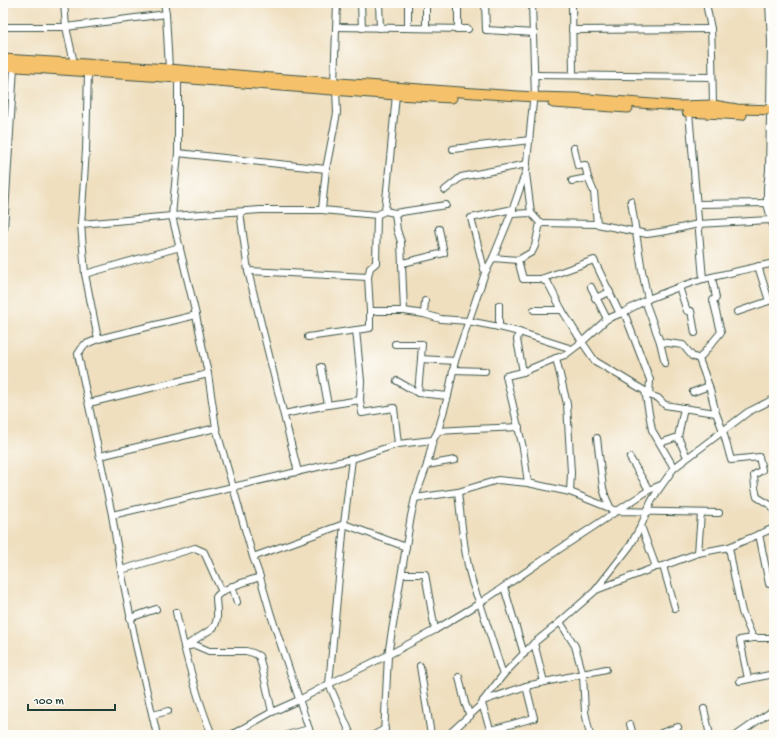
<svg xmlns="http://www.w3.org/2000/svg" width="777" height="738" font-family="'Gochi Hand',sans-serif">
  <style>
    .lines { fill: none; stroke-linecap: round; stroke-linejoin: round }
    .minor-casing { stroke: #3e5549; stroke-width: 8 }
    .primary-casing { stroke: #3e5549; stroke-width: 11 }
    .minor { stroke: #fff; stroke-width: 6 }
    .primary { stroke: #f5c16b; stroke-width: 9 }
  </style>
  <rect width="100%" height="100%" fill="#fdfcf7"/>
  <filter id="ink" filterUnits="userSpaceOnUse"><feTurbulence type="fractalNoise" baseFrequency=".025" numOctaves="2"/><feDisplacementMap in="SourceGraphic" scale="8" xChannelSelector="R" yChannelSelector="G"/><feConvolveMatrix kernelMatrix="1 2 1 2 8 2 1 2 1" color-interpolation-filters="sRGB"/></filter>
  <filter id="wash" filterUnits="userSpaceOnUse"><feTurbulence type="fractalNoise" baseFrequency=".012" numOctaves="4" result="noise"/><feDisplacementMap in="SourceGraphic" scale="16" xChannelSelector="R" yChannelSelector="G"/><feGaussianBlur stdDeviation="0.9" result="paint"/><feColorMatrix in="noise" values="0 0 0 0 0 0 0 0 0 0 0 0 0 0 0 0 0 1.4 0 .05"/><feComposite in="paint" operator="in"/></filter>
  <g filter="url(#wash)">
    <rect width="100%" height="100%" fill="#efdfbf"/>
  </g>
  <g filter="url(#ink)">
    <g class="lines">
      <defs>
        <g id="minor">
          <polyline points="64,3 66,27 74,63"/>
          <polyline points="164,3 166,14"/>
          <polyline points="361,3 362,28"/>
          <polyline points="379,3 380,28"/>
          <polyline points="408,3 408,28"/>
          <polyline points="426,3 426,28"/>
          <polyline points="458,3 458,29"/>
          <polyline points="485,3 486,30 534,33"/>
          <polyline points="532,3 535,97"/>
          <polyline points="572,3 573,75"/>
          <polyline points="706,3 711,29 712,54 713,105"/>
          <polyline points="769,3 771,41 770,110"/>
          <polyline points="3,27 66,27 166,14 169,69"/>
          <polyline points="336,27 468,29"/>
          <polyline points="572,30 711,29"/>
          <polyline points="88,72 86,150 81,224 85,274 98,339"/>
          <polyline points="535,75 712,77"/>
          <polyline points="178,78 178,153 172,216 196,315 208,374 216,428 253,557 260,577 271,615 311,735"/>
          <polyline points="334,83 337,3"/>
          <polyline points="689,112 703,279"/>
          <polyline points="770,117 769,170 767,187 767,204 774,229"/>
          <polyline points="574,148 578,166 585,165 588,178 594,192 597,224"/>
          <polyline points="453,149 530,140"/>
          <polyline points="178,153 326,169"/>
          <polyline points="572,181 588,178"/>
          <polyline points="445,190 461,177 527,164"/>
          <polyline points="631,201 642,271 648,299"/>
          <polyline points="697,204 774,203"/>
          <polyline points="322,210 326,169 337,113 336,90"/>
          <polyline points="385,211 396,95"/>
          <polyline points="240,212 248,271 298,472"/>
          <polyline points="395,213 397,230 401,242 404,311"/>
          <polyline points="511,214 531,213"/>
          <polyline points="540,223 597,224 647,234 667,231 698,224 771,220"/>
          <polyline points="81,224 172,216 261,210 322,210 377,215 385,211 395,213 446,205"/>
          <polyline points="3,229 4,229 14,67"/>
          <polyline points="493,258 518,260 532,252 535,246 540,223 531,213 526,173"/>
          <polyline points="518,260 523,279 541,279 594,260 620,314"/>
          <polyline points="403,263 444,253 439,229"/>
          <polyline points="248,271 368,277"/>
          <polyline points="485,273 471,218 513,209"/>
          <polyline points="85,274 180,247"/>
          <polyline points="541,279 548,283 562,310 582,342 595,361 645,391 649,395 658,398 665,405 689,409 716,413"/>
          <polyline points="591,287 607,319"/>
          <polyline points="679,287 687,311 691,311 695,333"/>
          <polyline points="595,298 610,292"/>
          <polyline points="645,301 660,342 665,363"/>
          <polyline points="534,310 562,310"/>
          <polyline points="370,311 404,311 424,314 441,319 468,321 499,327 519,332 572,349"/>
          <polyline points="624,312 650,380 649,395"/>
          <polyline points="737,312 769,301 758,266"/>
          <polyline points="424,314 425,301"/>
          <polyline points="499,327 499,305"/>
          <polyline points="356,330 361,381 360,400 362,413 394,408 398,444"/>
          <polyline points="519,332 517,340 523,372"/>
          <polyline points="308,337 370,328 370,311 368,277 370,268 376,263 377,215"/>
          <polyline points="660,342 683,345 692,356 699,359 709,386 716,413 723,431 731,460 759,457 762,470 754,475 755,488 757,497 772,506 774,512"/>
          <polyline points="395,344 422,344 421,359 418,393"/>
          <polyline points="556,358 567,404 571,473 570,492"/>
          <polyline points="421,359 455,361"/>
          <polyline points="699,359 721,332 713,300 716,298 712,277"/>
          <polyline points="321,367 328,405"/>
          <polyline points="453,370 485,371"/>
          <polyline points="397,381 418,393 448,396"/>
          <polyline points="645,391 652,430 674,468"/>
          <polyline points="693,392 709,386"/>
          <polyline points="89,403 208,374"/>
          <polyline points="284,414 328,405 360,400"/>
          <polyline points="438,431 473,429 519,427"/>
          <polyline points="678,437 687,457"/>
          <polyline points="597,438 603,488 606,498 611,509"/>
          <polyline points="660,443 678,437 684,408"/>
          <polyline points="100,456 216,428"/>
          <polyline points="630,458 649,490"/>
          <polyline points="427,465 455,460"/>
          <polyline points="528,483 523,448 506,376 523,372 556,358 565,355 582,342 607,319 624,312 648,299 679,287 703,279 774,263"/>
          <path d="M458,492C462,526 465,572 480,603L503,675"/>
          <polyline points="415,498 458,492 498,480 528,483 570,492 617,511 649,490 661,485"/>
          <polyline points="112,515 352,459 398,444 433,440"/>
          <polyline points="641,526 656,567"/>
          <polyline points="759,534 769,584"/>
          <polyline points="729,547 735,580 742,612 753,638 774,638"/>
          <polyline points="698,553 701,513"/>
          <polyline points="253,557 344,524 406,547"/>
          <polyline points="663,566 675,608"/>
          <polyline points="121,570 195,548 204,552 222,592"/>
          <polyline points="402,574 425,574 435,630"/>
          <polyline points="232,586 237,602"/>
          <polyline points="504,587 524,654"/>
          <polyline points="596,590 656,567 663,566 698,553 729,547 774,528"/>
          <path d="M176,612C185,653 196,696 212,735"/>
          <polyline points="130,618 156,609"/>
          <polyline points="560,622 575,646 583,675 585,712 590,735"/>
          <polyline points="534,643 544,682"/>
          <path d="M187,645L213,628C220,620 216,607 216,597C223,587 249,581 260,577"/>
          <polyline points="184,647 195,645 209,651 246,651 253,653 259,656 262,667 272,712"/>
          <polyline points="420,666 431,735"/>
          <polyline points="459,677 465,703 470,716"/>
          <polyline points="748,679 740,640 753,638"/>
          <polyline points="740,681 774,674"/>
          <polyline points="483,701 526,686 606,669"/>
          <polyline points="482,704 492,735"/>
          <polyline points="704,709 710,735"/>
          <polyline points="153,715 168,711"/>
          <polyline points="630,724 633,735"/>
          <polyline points="491,730 534,718 526,686"/>
          <polyline points="157,735 136,645 121,570 112,515 78,354 84,345 98,339 196,315"/>
          <polyline points="231,735 272,712 299,700 329,684 388,655 435,630 480,603 558,550 617,511 719,513"/>
          <polyline points="287,735 309,729"/>
          <polyline points="351,735 329,684 344,524 352,459"/>
          <polyline points="374,735 385,729"/>
          <polyline points="384,735 388,655 411,516 415,498 427,465 433,440 438,431 448,396 455,361 485,273 493,258 511,214 526,171 533,102"/>
          <polyline points="448,735 482,704 483,701 503,675 534,643 560,622 595,591 630,546 641,526 651,502 657,492 674,468 748,412 774,399"/>
          <polyline points="662,735 661,733 678,727"/>
          <polyline points="737,735 757,721 774,710"/>
        </g>
        <g id="primary">
          <polyline points="3,59 169,69 272,78 474,93 535,97 575,98 678,106 713,105 737,109 774,110"/>
          <polyline points="3,66 178,78 396,95 452,98"/>
          <polyline points="553,103 628,108"/>
          <polyline points="687,112 742,115"/>
        </g>
      </defs>
      <use href="#minor" class="minor-casing"/>
      <use href="#primary" class="primary-casing"/>
      <use href="#minor" class="minor"/>
      <use href="#primary" class="primary"/>
    </g>
  </g>
  <rect width="777" height="738" fill="none" stroke="#fdfcf7" stroke-width="16"/>
  <path d="M28 704v6h87v-6" fill="none" stroke="#1f3d34" stroke-width="2"/>
  <text x="34" y="704" font-size="12" fill="#1f3d34" stroke="#fdfcf7" stroke-width="3" paint-order="stroke">100 m</text>
</svg>
